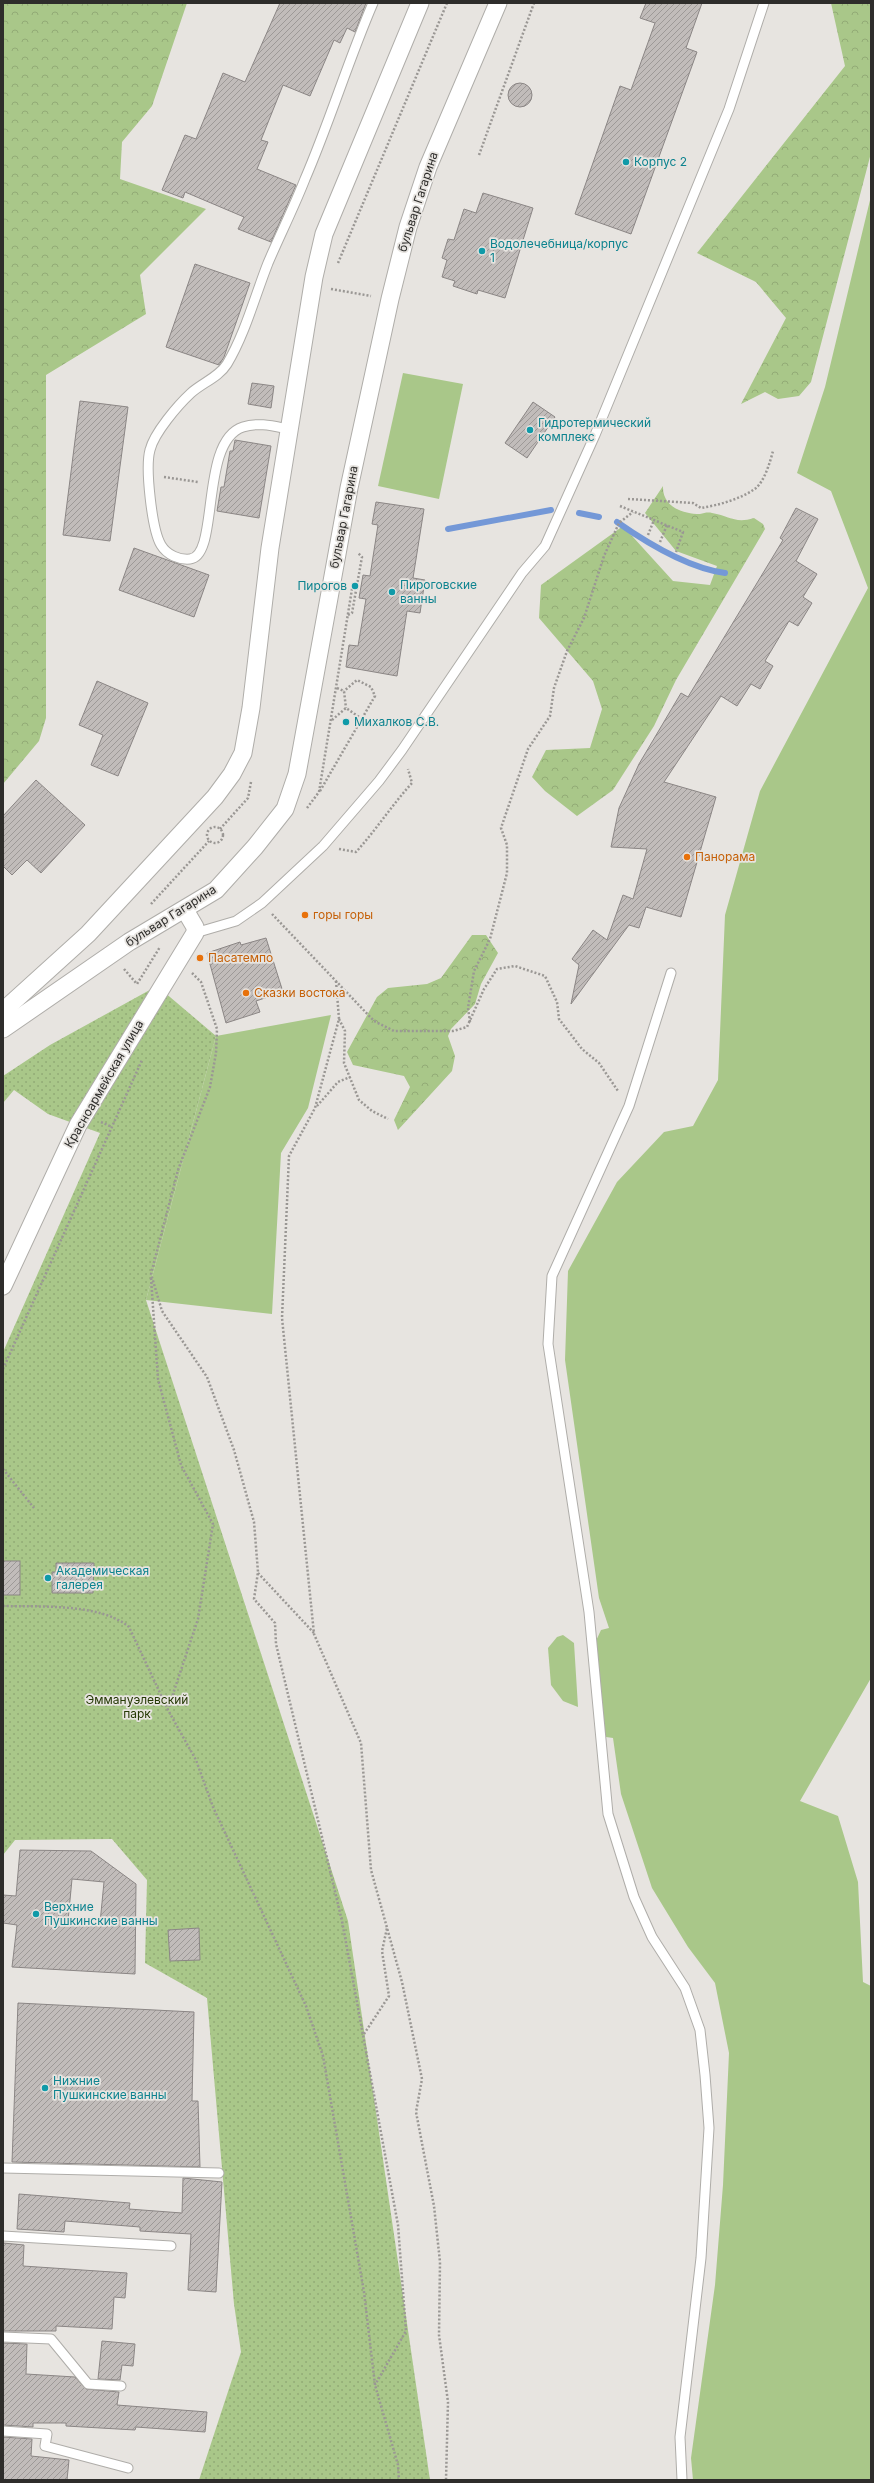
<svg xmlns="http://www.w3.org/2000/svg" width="874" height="2483" viewBox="0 0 874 2483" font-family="Inter,sans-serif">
	<defs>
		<pattern id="forest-crowns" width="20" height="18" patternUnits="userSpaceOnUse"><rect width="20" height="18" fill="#a9c789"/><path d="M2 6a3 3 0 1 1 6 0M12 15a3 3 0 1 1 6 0" fill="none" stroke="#92ab76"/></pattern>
		<pattern id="park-dots" width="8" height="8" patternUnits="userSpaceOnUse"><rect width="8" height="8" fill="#a9c789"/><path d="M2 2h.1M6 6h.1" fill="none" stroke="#92ab76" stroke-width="1.8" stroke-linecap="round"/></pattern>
		<pattern id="building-hatch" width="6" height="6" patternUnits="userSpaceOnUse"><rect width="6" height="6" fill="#c1bcba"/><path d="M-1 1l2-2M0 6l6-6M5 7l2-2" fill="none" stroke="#9d9997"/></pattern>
	</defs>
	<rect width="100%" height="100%" fill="#e7e4e0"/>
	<!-- grass -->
	<g fill="#a9c789">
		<polygon points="871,196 871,1678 800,1801 838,1816 858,1882 863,1982 871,1986 871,2480 693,2480 691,2458 715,2285 723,2185 729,2053 715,1983 688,1947 652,1888 621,1794 613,1738 606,1737 602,1722 595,1643 601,1630 609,1628 599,1598 565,1360 568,1271 617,1182 664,1132 693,1126 718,1080 725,915 760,791 868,588 831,491 797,473 825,387"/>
		<polygon points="403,373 463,384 439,499 378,486"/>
		<polygon points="331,1015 308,1108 281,1153 272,1314 146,1300 216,1036"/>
		<polygon points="563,1635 574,1643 578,1707 563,1701 551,1685 548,1648 557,1637"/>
	</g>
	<!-- forest -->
	<g fill="url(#forest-crowns)">
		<polygon points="3,3 187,3 152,106 122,142 120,179 206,209 140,275 146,314 46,375 46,718 39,741 3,784"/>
		<polygon points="831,3 871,3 871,153 811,382 799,396 778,399 765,392 741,404 786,318 756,282 697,253 845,66"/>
		<path d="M663 486C662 506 682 514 700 514 704 513 708 512 712 513 730 516 735 524 754 518L763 524 765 529 676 680 654 726 613 790 577 816 545 791 532 777 546 750 590 748 602 709 593 681 539 618 541 585 623 526 673 581 710 585 717 566 676 551 645 513Z"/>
		<polygon points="472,935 486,935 498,953 481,984 475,1004 451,1029 448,1036 455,1056 452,1071 398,1130 394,1120 410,1087 404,1076 353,1065 347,1052 377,997 388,988 427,984 441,978"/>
	</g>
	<!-- park -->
	<polygon fill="url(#park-dots)" points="157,986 216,1036 146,1300 348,1921 430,2480 199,2480 241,2352 234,2304 207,1998 145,1963 147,1880 112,1839 15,1840 3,1855 3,1352 100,1133 48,1114 14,1090 3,1103 3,1076 50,1045"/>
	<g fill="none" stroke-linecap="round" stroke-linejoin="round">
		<!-- stream -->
		<g stroke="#7498d7" stroke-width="6">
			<polyline points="579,513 599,517"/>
			<path d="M617 522C647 543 688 568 725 573"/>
			<polyline points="448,529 551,510"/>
		</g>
	</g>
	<!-- building -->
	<g fill="url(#building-hatch)" stroke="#8b8685" fill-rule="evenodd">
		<polygon points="280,3 366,3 355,32 347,28 340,43 334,40 310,96 283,85 261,140 268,142 257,169 296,185 271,242 238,229 244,217 185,192 183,198 162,190 185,135 196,139 223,73 245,82"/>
		<polygon points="646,3 702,3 686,48 697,52 631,234 575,214 620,86 631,90 655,23 640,18"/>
		<circle cx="520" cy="95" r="12"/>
		<polygon points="483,193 533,208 505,298 478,290 477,294 453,286 455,281 442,277 447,260 442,258 448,239 454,240 464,209 476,213"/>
		<polygon points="195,264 250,283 224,357 219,365 166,347"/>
		<polygon points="252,383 274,386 271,408 248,404"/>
		<polygon points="80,401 128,407 110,541 63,535"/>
		<polygon points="533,402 555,417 527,458 505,443"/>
		<polygon points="235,440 271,446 259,518 217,511 221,487 224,487 230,451 233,451"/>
		<polygon points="376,502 424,509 413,578 425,580 420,613 407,611 397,676 346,667 349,645 358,646 366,599 359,598 363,575 370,576 378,525 372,524"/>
		<polygon points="796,508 818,519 796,561 817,574 803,597 812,603 798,626 789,621 765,661 773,666 760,689 751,684 737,706 721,696 664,782 716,797 681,917 646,907 639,928 629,925 571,1004 579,965 572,959 593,930 607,940 623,895 633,899 647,849 611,847 619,808 639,764 681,693 688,697 783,540 780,538"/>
		<polygon points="134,548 209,575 194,617 119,590"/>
		<polygon points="97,681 148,703 118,776 91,765 103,735 79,725"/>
		<polygon points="36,780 85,825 41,873 27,860 12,875 3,866 3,816"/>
		<polygon points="266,938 283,992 256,1001 260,1012 226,1023 207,953 240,942 241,945"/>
		<rect x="3" y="1561" width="17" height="34"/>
		<polygon points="56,1563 94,1563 93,1593 52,1593 52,1572 56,1572"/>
		<path d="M20 1850 91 1851 136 1884 135 1974 12 1967 17 1925 3 1923V1895L16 1896ZM72 1879 104 1882 100 1923 68 1921Z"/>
		<polygon points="199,1928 200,1960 170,1961 168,1930"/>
		<polygon points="18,2003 194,2012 192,2101 198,2101 200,2167 12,2162"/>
		<polygon points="183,2178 222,2182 216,2292 188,2290 191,2234 140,2231 140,2227 65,2221 64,2232 17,2229 19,2194 130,2203 129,2209 182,2213"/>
		<polygon points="3,2243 24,2245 23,2266 127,2273 125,2298 114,2297 112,2329 56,2326 56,2331 3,2331"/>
		<polygon points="102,2341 135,2344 133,2366 122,2365 120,2380 98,2379"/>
		<polygon points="3,2343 27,2344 26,2374 75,2377 86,2389 119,2392 117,2405 207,2412 205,2432 136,2427 135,2430 66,2426 66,2423 33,2423 33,2427 3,2425"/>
		<polygon points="3,2437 32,2439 31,2456 69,2460 67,2480 3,2480"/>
	</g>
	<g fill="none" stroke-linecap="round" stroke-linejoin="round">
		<defs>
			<g id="service">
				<path d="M288 429C273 426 258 422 243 427 199 441 220 556 190 559 179 560 167 555 161 545 152 530 145 468 150 450 154 433 178 405 191 393 202 383 219 377 227 364 245 334 255 296 268 263 280 235 294 207 305 179 330 121 348 61 373 3"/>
				<polyline points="195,933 236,921 262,903 323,846 379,781 402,750 522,573 545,546 595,435 729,109 764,3"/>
				<polyline points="671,973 629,1106 552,1276 548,1344 589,1612 608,1814 634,1897 652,1937 685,1988 700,2030 705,2075 709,2128 701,2258 680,2437 682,2480"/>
				<polyline points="3,2168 219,2173"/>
				<polyline points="3,2236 171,2246"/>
				<polyline points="3,2337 51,2339 88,2384 121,2386"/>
				<polyline points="3,2431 47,2434 45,2446 128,2468"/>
			</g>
			<g id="minor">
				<polyline points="3,1011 88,934 215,797 232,774 243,753 251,708 270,548 314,277 324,234 420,3"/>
				<polyline points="3,1029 129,942 216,890 255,847 285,809 297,774 349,488 390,299 408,227 428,167 498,3"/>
				<polyline points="3,1286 78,1125 195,933 195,927 185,910"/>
			</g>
		</defs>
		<!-- service casing -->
		<use href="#service" stroke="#afada9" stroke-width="11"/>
		<!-- minor casing -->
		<use href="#minor" stroke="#afada9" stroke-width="19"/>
		<!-- path -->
		<g stroke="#9a9794" stroke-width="2.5" stroke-dasharray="2 2" stroke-linecap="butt">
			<polyline points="479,155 534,3"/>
			<polyline points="338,263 447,3"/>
			<polyline points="331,289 371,296"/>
			<polyline points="164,477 198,482"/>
			<path d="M628 499 693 503 701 508C719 505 741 499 756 488 765 480 770 462 773 451"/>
			<polyline points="620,506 683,532 676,552"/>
			<polyline points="648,535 654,520"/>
			<polyline points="660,542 667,525"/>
			<polyline points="348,615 352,613 362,557 358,553"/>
			<polyline points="337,688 344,691 346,708"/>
			<polyline points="332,720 346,708 362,719"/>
			<polyline points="320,791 375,696 371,687 357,680 344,691"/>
			<polyline points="307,808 319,792 352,589"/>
			<circle cx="215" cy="835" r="8"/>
			<polyline points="220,829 248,798 251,782"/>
			<path d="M339 849 356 852C376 830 392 805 412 783L408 769"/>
			<polyline points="151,904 209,841"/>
			<polyline points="272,914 374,1021 394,1031 453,1031 467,1027 484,989 497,969 515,966 545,976 557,1002 559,1019 582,1049 599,1063 618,1091"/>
			<polyline points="124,969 137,984 160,947"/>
			<polyline points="192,973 201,982 217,1029 216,1053 210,1087 178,1170 151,1274 162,1311 207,1377 234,1450 254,1522 258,1572 254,1599 275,1623 276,1644 342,1921 398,2225 406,2331 375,2385"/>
			<polyline points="336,981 339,1019 315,1108 289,1156 282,1318 314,1634 361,1743 371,1870 402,1982 422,2079 416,2112 434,2206 440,2262 439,2335 448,2402 446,2480"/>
			<polyline points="339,1019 345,1031 344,1063 359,1100 372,1111 388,1119"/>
			<polyline points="470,1022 468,1008 474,971 490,939 507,873 507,845 501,828 528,749 550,716 554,688 567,651 584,618 604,556 619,523 633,512"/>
			<polyline points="317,1106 338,1082 350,1077"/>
			<polyline points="101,1122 112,1127"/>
			<polyline points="151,1278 158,1379 181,1465 213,1524 198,1619 168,1709"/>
			<polyline points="3,1369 142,1060"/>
			<polyline points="3,1469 34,1508"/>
			<polyline points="258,1573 314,1633"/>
			<path d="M3 1606C40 1607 100 1603 129 1627L168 1710 196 1760 213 1807 306 2006 323 2056 364 2292 375 2385 398 2465 399 2480"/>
			<polyline points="364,2034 389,1996 382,1951 387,1928"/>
		</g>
		<!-- service -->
		<use href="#service" stroke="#fff" stroke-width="9"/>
		<!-- minor -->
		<use href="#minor" stroke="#fff" stroke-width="17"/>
	</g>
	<!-- markers -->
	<g fill="#0f9aa8" stroke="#e7e4e0" stroke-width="1.5">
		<circle cx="626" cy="162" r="4"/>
		<circle cx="482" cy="251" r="4"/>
		<circle cx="530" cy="430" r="4"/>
		<circle cx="355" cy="586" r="4"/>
		<circle cx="392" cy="592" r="4"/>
		<circle cx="346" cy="722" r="4"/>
		<circle cx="48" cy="1578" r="4"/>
		<circle cx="36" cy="1914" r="4"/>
		<circle cx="45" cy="2088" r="4"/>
	</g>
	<g fill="#e8710a" stroke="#e7e4e0" stroke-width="1.5">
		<circle cx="687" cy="857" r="4"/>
		<circle cx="305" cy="915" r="4"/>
		<circle cx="200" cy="958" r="4"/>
		<circle cx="246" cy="993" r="4"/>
	</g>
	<g text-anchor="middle" stroke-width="3.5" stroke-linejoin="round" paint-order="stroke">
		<!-- culture labels -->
		<g font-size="12" fill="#0d838f" stroke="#e7e4e0" text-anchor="start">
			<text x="634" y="166">Корпус 2</text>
			<text x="490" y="248">Водолечебница/корпус<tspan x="490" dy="14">1</tspan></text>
			<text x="538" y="427">Гидротермический<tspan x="538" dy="14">комплекс</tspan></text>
			<text x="400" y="589">Пироговские<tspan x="400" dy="14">ванны</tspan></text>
			<text x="347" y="590" text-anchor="end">Пирогов</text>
			<text x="354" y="726">Михалков С.В.</text>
			<text x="56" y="1575">Академическая<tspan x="56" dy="14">галерея</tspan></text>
			<text x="44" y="1911">Верхние<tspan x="44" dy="14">Пушкинские ванны</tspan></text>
			<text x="53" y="2085">Нижние<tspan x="53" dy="14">Пушкинские ванны</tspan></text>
		</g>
		<!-- street labels -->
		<g font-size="12" fill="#2e2d2b" stroke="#e7e4e0">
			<text transform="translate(418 202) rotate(-72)" y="4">бульвар Гагарина</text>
			<text transform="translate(344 517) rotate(-79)" y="4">бульвар Гагарина</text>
			<text transform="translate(171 916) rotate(-32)" y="4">бульвар Гагарина</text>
			<text transform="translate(104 1084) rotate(-60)" y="4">Красноармейская улица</text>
		</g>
		<!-- food labels -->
		<g font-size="12" fill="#c56008" stroke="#e7e4e0" text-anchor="start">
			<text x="695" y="861">Панорама</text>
			<text x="313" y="919">горы горы</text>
			<text x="208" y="962">Пасатемпо</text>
			<text x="254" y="997">Сказки востока</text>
		</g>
		<!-- park labels -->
		<g font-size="12" fill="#253904" stroke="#e7e4e0">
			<text x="137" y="1704">Эммануэлевский<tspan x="137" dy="14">парк</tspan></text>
		</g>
	</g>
	<!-- border -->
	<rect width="874" height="2483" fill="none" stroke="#2e2d2b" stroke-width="8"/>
</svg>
